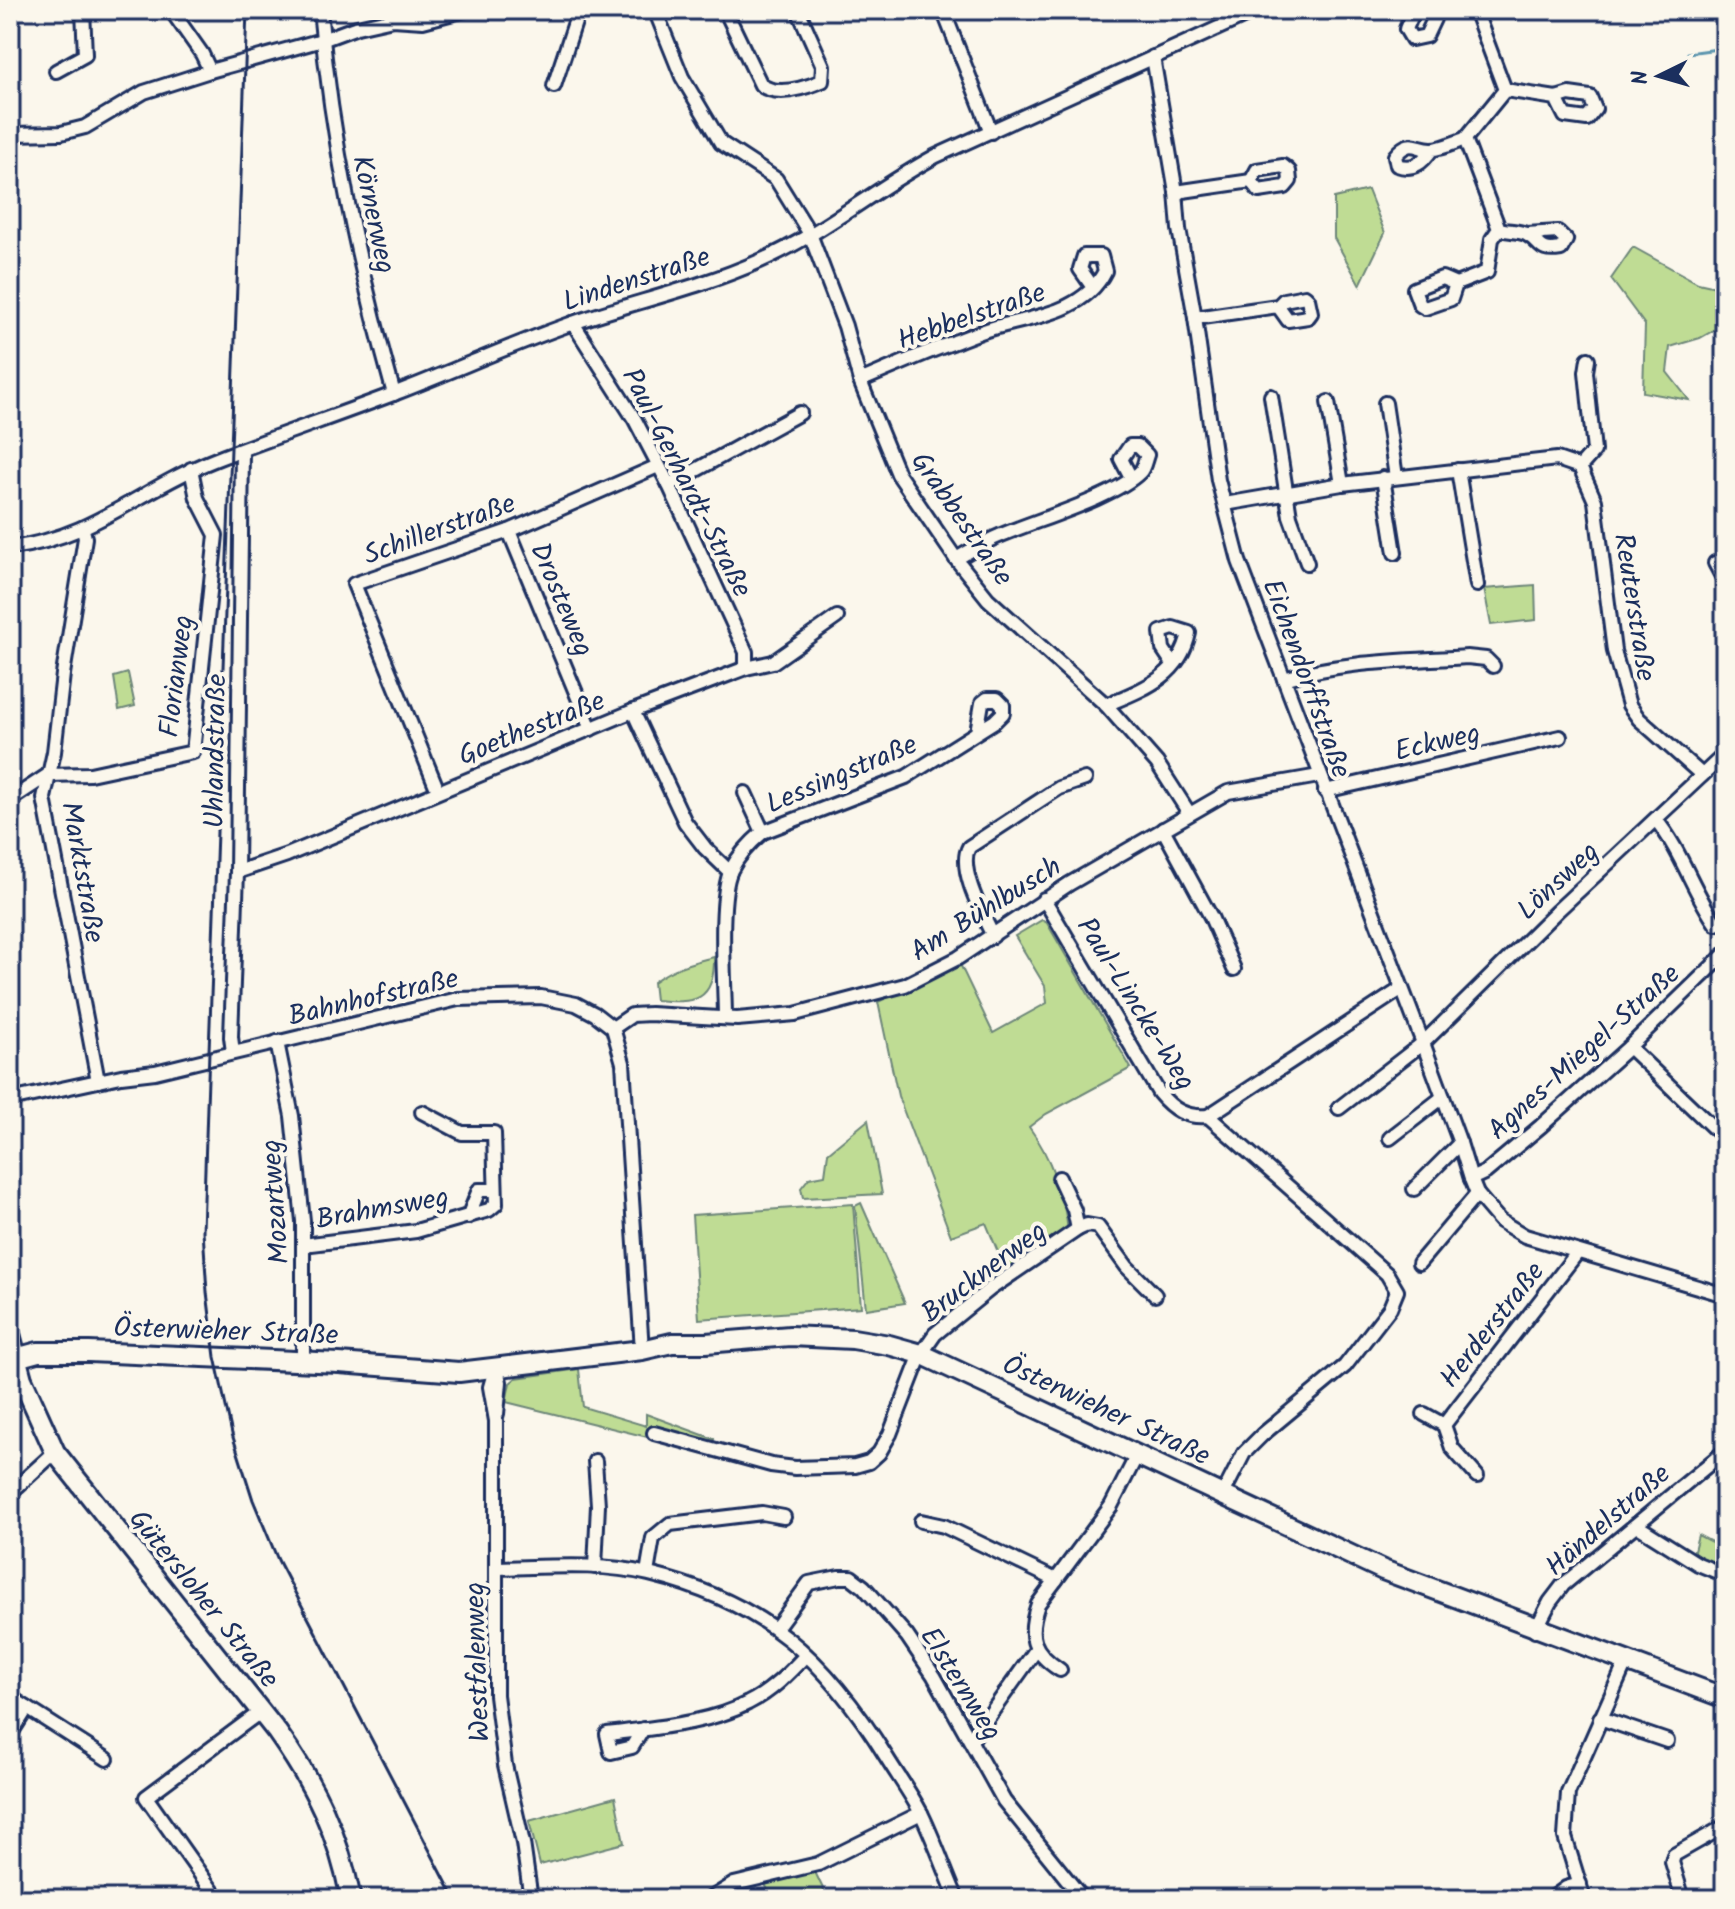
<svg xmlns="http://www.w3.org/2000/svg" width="1735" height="1909" viewBox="0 0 1735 1909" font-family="Kalam,sans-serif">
	<rect width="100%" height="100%" fill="#fbf7ec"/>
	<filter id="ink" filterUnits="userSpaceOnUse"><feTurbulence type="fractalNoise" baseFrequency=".0125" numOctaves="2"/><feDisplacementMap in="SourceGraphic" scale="16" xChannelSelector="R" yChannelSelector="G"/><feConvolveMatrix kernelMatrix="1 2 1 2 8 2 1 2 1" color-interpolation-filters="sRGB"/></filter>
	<g filter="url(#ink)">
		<!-- green -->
		<g fill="#bfdc94" stroke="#6d8679" stroke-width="2">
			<polygon points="1368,190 1385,233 1360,285 1334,238 1334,198"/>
			<polygon points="1633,247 1698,283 1725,289 1725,324 1700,338 1670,347 1667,372 1689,400 1643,392 1645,325 1611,279"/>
			<polygon points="1535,585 1536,620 1491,625 1484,589"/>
			<polygon points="128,673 135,706 119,710 114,677"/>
			<path d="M1042 920 1047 923 1131 1068 1046 1114 1029 1127C1050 1155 1065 1197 1068 1232L1007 1274 986 1223 951 1236 898 1096 878 1002 959 962 993 1033 1047 1003 1045 986 1015 936Z"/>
			<path d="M714 957C715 1002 694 1004 655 1000L653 982C672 968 692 962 714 957Z"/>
			<polygon points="868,1120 882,1194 803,1198 801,1188 809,1178 825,1175 828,1153"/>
			<polygon points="861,1203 905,1303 866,1309 855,1206"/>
			<polygon points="853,1204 861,1307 699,1319 692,1215"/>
			<polygon points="579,1369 583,1407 646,1426 646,1414 714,1439 712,1453 506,1402 510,1383 516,1378"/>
			<polygon points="1698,1535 1725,1549 1725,1567 1693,1554"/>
			<polygon points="615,1797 624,1843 540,1865 529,1821"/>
			<polygon points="815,1872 828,1899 772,1899 765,1884"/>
		</g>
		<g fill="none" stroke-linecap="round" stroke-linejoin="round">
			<!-- stream -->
			<polyline stroke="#5c95ae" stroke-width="3" points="1688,53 1725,48"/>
			<defs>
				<g id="street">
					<polyline points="171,10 202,54 210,71"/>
					<path d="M320 10C332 144 358 264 394 394"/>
					<polyline points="655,10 682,77 721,143 776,179 810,234 845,326 860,381 898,474 956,559 988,599 1106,705 1157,763 1189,813"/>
					<path d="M725 10 761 85C777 97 805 88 822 81L823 66 798 10"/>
					<polyline points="943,10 991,132"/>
					<polyline points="1414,10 1406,29 1412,39 1426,36 1434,19 1433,10"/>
					<polyline points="1153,57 1176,192 1179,229 1195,318 1218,480 1239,561 1423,1043 1460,1143 1471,1179 1477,1194 1500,1221 1525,1236 1725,1295"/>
					<polyline points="56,71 85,55 83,10"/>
					<polyline points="554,86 579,10"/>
					<polyline points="1505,90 1556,98 1569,94 1590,97 1595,109 1587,119 1565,116 1556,98"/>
					<polyline points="10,134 61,133 85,127 144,92 210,71 322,40 357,27 393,19 423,21 465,10"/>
					<path d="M1432 149C1423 162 1414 171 1397 165L1395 156C1410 137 1416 149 1432 149 1442 149 1455 142 1465 139"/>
					<polygon points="1283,166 1289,171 1290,181 1285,187 1259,191 1251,181 1257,170"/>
					<polyline points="1176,192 1251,181"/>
					<path d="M1499 229C1507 231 1519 231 1526 234 1543 243 1537 253 1561 249L1566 240 1558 232 1527 234"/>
					<polyline points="1456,284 1442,278 1414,289 1420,305 1425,308 1451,299 1456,284 1487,272 1492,239 1499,229 1465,139 1505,90 1475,10"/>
					<polyline points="1195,318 1278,306 1284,300 1305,296 1308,299 1311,313 1308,317 1288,320 1278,306"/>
					<polyline points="573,323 635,420 669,485 746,652 746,668"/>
					<polyline points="1588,359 1586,372 1594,451 1580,467 1595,501 1614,651 1629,705 1639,719 1702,775"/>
					<path d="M860 381C891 368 921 354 952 343 965 338 979 332 993 328 1032 317 1084 313 1105 271L1101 256H1084L1080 269 1092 286"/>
					<polyline points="1271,396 1290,516 1307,563"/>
					<polyline points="1328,402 1342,484"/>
					<polyline points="1385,403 1396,477"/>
					<polyline points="1458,470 1477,585"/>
					<polyline points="1383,478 1395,553"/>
					<polyline points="669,485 800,413"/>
					<polyline points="1225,504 1342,484 1557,459 1580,467"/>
					<polyline points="83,530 85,538 63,674 54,752 44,798 98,1081"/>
					<polyline points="509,531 591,729"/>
					<path d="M10 548C93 538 140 489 214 460 274 437 335 416 396 393 456 370 515 343 576 322 637 301 700 288 760 261 822 234 876 188 936 156L1258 10"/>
					<path d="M956 559C970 551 984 542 999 536 1036 520 1114 498 1140 472 1144 468 1145 460 1147 455L1138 446H1130L1121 459 1131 478"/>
					<polyline points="1715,563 1725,582"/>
					<path d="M1284 679C1340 661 1409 661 1467 657L1486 659 1493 666"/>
					<path d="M1106 705C1143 689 1180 677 1189 633L1173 628 1161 632 1163 649 1173 664"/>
					<polyline points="633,711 685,822 705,848 730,872"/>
					<polyline points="438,791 354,584 509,531 658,466"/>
					<polyline points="1325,791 1560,737"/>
					<polyline points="745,793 763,832"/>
					<polyline points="10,800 48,775 90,774 193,752 216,535 197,498 191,469"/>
					<path d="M1656 820C1681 850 1693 891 1716 924"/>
					<polyline points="1163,829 1211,917 1234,969"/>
					<polyline points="237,872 287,855 633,711 746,668 773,662 837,617"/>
					<path d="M1044 899 1159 1093C1173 1110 1186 1118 1208 1116L1401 989"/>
					<path d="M993 936C983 915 957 868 969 847L1059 788 1085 779"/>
					<path d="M725 1018C725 984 718 898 731 870 739 854 750 843 763 832L906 777 995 721 1003 713V705L997 699H987L982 703 977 732"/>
					<polyline points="613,1028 632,1015 650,1014 737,1019 795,1014 905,985 958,958 1069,884 1228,792 1319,776"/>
					<polyline points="277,1042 292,1116 303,1221 303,1361"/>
					<polyline points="1629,1047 1725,1139"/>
					<polyline points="233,1052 231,1037 237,872 242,450"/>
					<polyline points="10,1100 121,1076 155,1072 458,999 541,997 576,1004 595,1014 613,1028 623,1063 642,1350"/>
					<polyline points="1339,1108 1423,1043 1557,911 1725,754"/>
					<polyline points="1208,1116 1387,1274 1397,1291 1390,1308 1345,1366 1262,1435 1244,1453 1223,1494"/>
					<polyline points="1390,1138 1443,1097"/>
					<polyline points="1059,1178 1074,1210 1078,1229"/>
					<polyline points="1471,1179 1486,1172 1541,1126 1629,1047 1725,954"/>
					<polyline points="1414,1189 1460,1143"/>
					<polyline points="468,1217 479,1190 495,1190"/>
					<polyline points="303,1245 416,1231 489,1210 496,1204 494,1133 462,1133 422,1112"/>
					<polyline points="1419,1263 1477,1194"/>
					<polyline points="496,1366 490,1387 496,1421 496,1695 505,1765 523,1843 531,1899"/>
					<polyline points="496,1366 500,1382 497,1414"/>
					<polyline points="1424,1414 1444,1425 1452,1448 1477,1476"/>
					<polyline points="1444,1425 1577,1253"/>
					<polyline points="654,1433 771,1465 795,1468 855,1466 869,1462 879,1453 890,1434 921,1354 935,1334 990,1289 1078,1229 1087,1225 1098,1227 1127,1267 1155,1295"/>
					<polyline points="595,1461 598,1505 595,1567"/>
					<polyline points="10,1493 55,1452"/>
					<polyline points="921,1521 944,1526 1056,1580"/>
					<polyline points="1636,1525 1698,1564 1725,1575"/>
					<path d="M497 1568C546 1567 600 1562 649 1574 764 1602 826 1658 887 1758 898 1776 912 1795 922 1815 935 1842 945 1871 957 1899"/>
					<polyline points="647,1573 653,1538 670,1524 762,1513 784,1517"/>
					<polyline points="776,1628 809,1583 839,1577 851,1577 864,1587 907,1636 934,1676 1004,1801 1083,1899"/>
					<polyline points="1535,1631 1550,1602 1563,1585 1725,1451"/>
					<path d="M1060 1670C1032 1652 1027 1636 1038 1604L1111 1506 1137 1455"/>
					<polyline points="10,1697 107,1759"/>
					<polyline points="1600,1718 1667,1741"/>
					<path d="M643 1729 632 1747 611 1752 607 1734C651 1728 709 1724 748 1703 771 1692 789 1673 806 1655"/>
					<polyline points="10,1735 27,1708"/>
					<polyline points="971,1741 1036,1650"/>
					<polyline points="10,1895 20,1899"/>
					<polyline points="218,1899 146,1797 260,1712"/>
					<polyline points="710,1899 734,1884 818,1864 921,1813"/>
					<polyline points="1551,1899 1566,1888 1580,1884"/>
					<polyline points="1584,1899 1565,1837 1568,1793 1626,1662"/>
					<polyline points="1683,1899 1672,1862 1674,1855 1725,1826"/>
				</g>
				<g id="secondary">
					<path d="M10 1334 22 1379 55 1452 277 1732C316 1787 338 1833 351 1899"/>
					<polyline points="16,1358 38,1352 89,1352 339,1363 459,1372 642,1350 672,1343 706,1343 790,1336 853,1339 889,1345 921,1354 1383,1570 1725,1698"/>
				</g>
			</defs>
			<!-- street casing -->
			<use href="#street" stroke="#1b2f5e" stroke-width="18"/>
			<!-- secondary casing -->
			<use href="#secondary" stroke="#1b2f5e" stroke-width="24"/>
			<!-- street -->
			<use href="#street" stroke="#fbf7ec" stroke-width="12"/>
			<!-- secondary -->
			<use href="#secondary" stroke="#fbf7ec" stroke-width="18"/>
			<!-- rail -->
			<polyline stroke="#1b2f5e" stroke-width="3" points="247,10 207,1106 203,1231 207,1292 215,1357 232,1434 253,1500 278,1560 455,1899"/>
		</g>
	</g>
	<g text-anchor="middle" stroke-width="8" stroke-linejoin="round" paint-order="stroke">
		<!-- street labels -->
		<g font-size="28" fill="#1b2f5e" stroke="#fbf7ec">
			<text transform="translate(375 214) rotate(78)" y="10">Körnerweg</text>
			<text transform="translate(636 278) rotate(-18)" y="10">Lindenstraße</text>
			<text transform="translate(971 315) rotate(-19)" y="10">Hebbelstraße</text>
			<text transform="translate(688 482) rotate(63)" y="10">Paul-Gerhardt-Straße</text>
			<text transform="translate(963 518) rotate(55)" y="10">Grabbestraße</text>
			<text transform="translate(439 528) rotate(-20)" y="10">Schillerstraße</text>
			<text transform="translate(563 599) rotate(67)" y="10">Drosteweg</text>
			<text transform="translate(1636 607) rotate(81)" y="10">Reuterstraße</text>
			<text transform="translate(175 676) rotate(-83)" y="10">Florianweg</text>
			<text transform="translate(1308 678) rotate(70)" y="10">Eichendorffstraße</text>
			<text transform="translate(531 727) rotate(-22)" y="10">Goethestraße</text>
			<text transform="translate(1437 741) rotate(-13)" y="10">Eckweg</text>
			<text transform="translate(214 751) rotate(-89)" y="10">Uhlandstraße</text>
			<text transform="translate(841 773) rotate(-23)" y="10">Lessingstraße</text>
			<text transform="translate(84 872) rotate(80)" y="10">Marktstraße</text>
			<text transform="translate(1557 880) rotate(-43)" y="10">Lönsweg</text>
			<text transform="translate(985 908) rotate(-32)" y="10">Am Bühlbusch</text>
			<text transform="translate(373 996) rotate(-13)" y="10">Bahnhofstraße</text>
			<text transform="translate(1137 1003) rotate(58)" y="10">Paul-Lincke-Weg</text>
			<text transform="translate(1583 1051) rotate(-42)" y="10">Agnes-Miegel-Straße</text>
			<text transform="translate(274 1202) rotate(-94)" y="10">Mozartweg</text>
			<text transform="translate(382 1207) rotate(-10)" y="10">Brahmsweg</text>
			<text transform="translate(983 1271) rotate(-37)" y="10">Brucknerweg</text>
			<text transform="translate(1491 1324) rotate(-52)" y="10">Herderstraße</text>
			<text transform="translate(226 1330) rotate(2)" y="10">Österwieher Straße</text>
			<text transform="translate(1107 1409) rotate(25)" y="10">Österwieher Straße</text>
			<text transform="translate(1607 1519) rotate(-41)" y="10">Händelstraße</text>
			<text transform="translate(205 1598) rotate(51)" y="10">Gütersloher Straße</text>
			<text transform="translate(476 1662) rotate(-92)" y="10">Westfalenweg</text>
			<text transform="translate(962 1683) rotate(58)" y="10">Elsternweg</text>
		</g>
	</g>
	<!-- margin -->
	<rect width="1735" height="1909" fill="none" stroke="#fbf7ec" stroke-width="40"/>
	<rect x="20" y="20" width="1695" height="1869" fill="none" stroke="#1b2f5e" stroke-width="3" filter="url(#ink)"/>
	<!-- north arrow -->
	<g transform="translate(1659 76) rotate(265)" stroke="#fbf7ec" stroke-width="6" paint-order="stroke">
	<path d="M0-6L14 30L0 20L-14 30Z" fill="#1b2f5e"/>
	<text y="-12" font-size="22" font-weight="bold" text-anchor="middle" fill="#1b2f5e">N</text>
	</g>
</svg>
